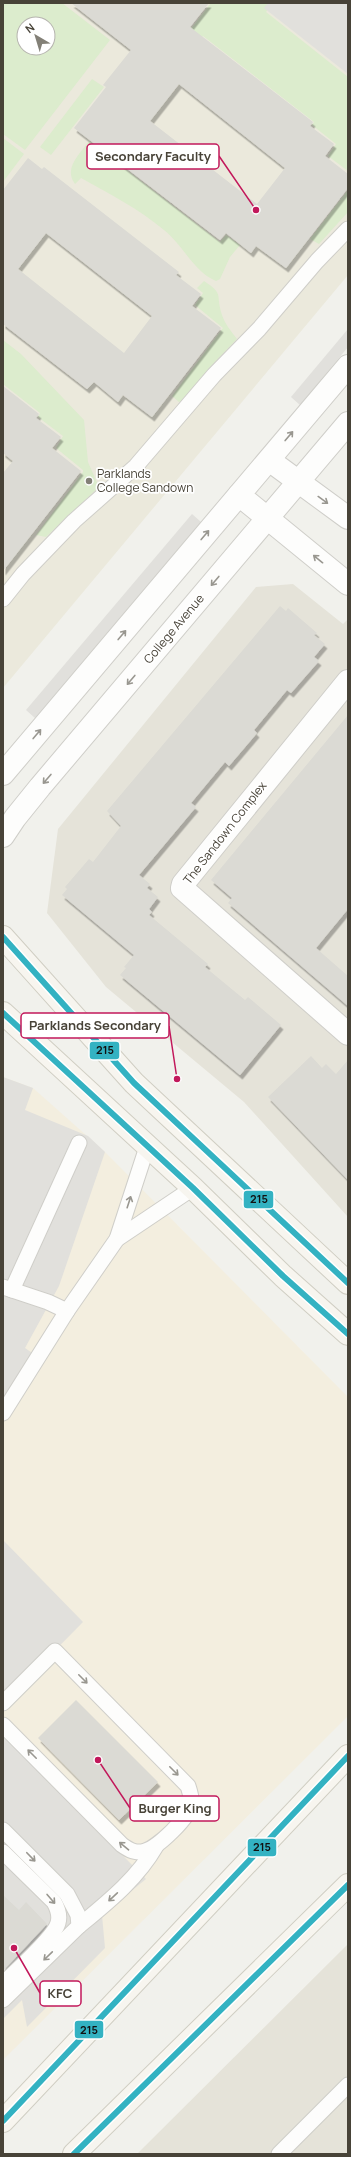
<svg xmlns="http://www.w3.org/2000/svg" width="351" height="2157" viewBox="0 0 351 2157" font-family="Manrope,sans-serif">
	<defs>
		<filter id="shadow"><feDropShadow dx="2.5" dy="4.5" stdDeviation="0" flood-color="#0004"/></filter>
	</defs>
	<rect width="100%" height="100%" fill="#f1f1ec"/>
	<!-- residential -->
	<g fill="#e5e3d9">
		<polygon points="293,584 343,624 348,619 348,1217 244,1102 106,987 47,913 58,829 256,587"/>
		<polygon points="348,1944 348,2154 137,2154"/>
	</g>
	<!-- commercial -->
	<polygon fill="#f3eedf" points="3,1077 33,1088 105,1152 348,1397 348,1716 3,2060"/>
	<!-- education -->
	<path fill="#ebe9dc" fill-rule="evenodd" d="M3 3H348V275L3 688ZM24 24H48V48H24Z"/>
	<!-- green -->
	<g fill="#dceccd" fill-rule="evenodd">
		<path d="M3 3H62L110 40 25 150 3 134ZM24 24H48V48H24Z"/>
		<polygon points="211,3 272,3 266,12 348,77 348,171 328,156 336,144 312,125 314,122 203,36 198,42 187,34"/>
		<polygon points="92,79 104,87 51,155 40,147"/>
		<polygon points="3,138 24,154 3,182"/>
		<path d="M89 141 220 242 226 235 240 245 230 257 220 279 216 281C194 272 183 245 164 230 139 209 110 194 81 178L75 184C63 168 80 154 89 141Z"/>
		<polygon points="348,190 348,212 319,244 310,239"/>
		<path d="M204 281C225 295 215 294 222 315 225 324 231 331 237 339L214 363 188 398 179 402 172 396 223 328 195 305 203 293 197 288Z"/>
		<polygon points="3,340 21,354 84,420 88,462 99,487 46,537 36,535 83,472 83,470 56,448 63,436 38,417 40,413 3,384"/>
	</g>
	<!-- parking -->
	<g fill="#e1e0dc">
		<polygon points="268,3 348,3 348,74 264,8"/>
		<polygon points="348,329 348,347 300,405 291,397"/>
		<polygon points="192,514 201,522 35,718 26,710"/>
		<polygon points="3,1077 33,1088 25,1110 88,1136 105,1152 59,1286 25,1348 38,1357 3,1416"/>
		<polygon points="3,1540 83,1622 3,1703"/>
		<polygon points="3,1735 146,1879 102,1915 105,1948 27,2027 22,2000 3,2019"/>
	</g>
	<!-- building -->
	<g fill="#dbdad4" fill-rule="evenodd" filter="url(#shadow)">
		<path d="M71 3H209L190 27 313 122 310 126 334 144 325 156 348 174V188L286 268 256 246 251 253 226 233 220 240 74 128 106 87 103 85 131 50ZM179 84 285 168 257 204 150 121Z"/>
		<path d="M28 158 42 169 44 167 179 272 176 275 201 294 192 306 221 328 152 417 123 395 118 402 94 382 87 389 3 324V190ZM46 233 152 316 124 353 18 269Z"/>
		<polygon points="3,386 39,414 36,418 61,437 52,448 81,471 3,571 3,473 13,461 3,453"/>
		<polygon points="280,606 286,611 288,608 317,633 314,635 325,644 314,657 319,661 291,693 287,690 254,730 257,733 229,766 225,762 191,803 196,807 139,875 150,884 147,888 158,897 149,909 152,912 149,915 208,964 205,967 245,1000 248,997 281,1025 240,1075 120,975 126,968 124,967 134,955 62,895 67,889 65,887 89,859 93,862 121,826 107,811"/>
		<polygon points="348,715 348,909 316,948 348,976 348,1006 228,903 232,898 211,880"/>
		<polygon points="311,1056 322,1068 326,1064 336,1074 348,1060 348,1180 268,1097"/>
		<polygon points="76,1700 158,1782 119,1820 38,1738"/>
		<polygon points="3,1895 19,1910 26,1902 47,1924 3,1971"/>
	</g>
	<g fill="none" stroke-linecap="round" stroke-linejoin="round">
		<defs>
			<g id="lane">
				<polyline points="3,599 23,574 74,521 136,466 214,375 259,329 317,261 348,229"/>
				<polyline points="117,1239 193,1188"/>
				<polyline points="3,1287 48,1302 67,1311"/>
				<polyline points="12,1290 79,1143"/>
				<polyline points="3,1413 67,1311 117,1239 147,1147"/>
				<path d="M3 1703 55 1651 188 1786C190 1792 192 1799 191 1804 190 1817 157 1848 145 1851 136 1854 129 1850 122 1845L3 1725"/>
				<polyline points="3,1830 67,1894 78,1915 79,1926 3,2000"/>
				<path d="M3 1852 54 1902C58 1909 60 1916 58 1923 54 1938 15 1971 3 1984"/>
				<path d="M79 1926C108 1902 137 1879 156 1846"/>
				<polyline points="279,2154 348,2085"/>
			</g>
			<g id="street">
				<polyline points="269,460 348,518"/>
				<polyline points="239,495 348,584"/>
				<polyline points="348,681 183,884 182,888 348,1034"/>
				<polyline points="3,774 348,366"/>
				<polyline points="3,836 15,818 40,787 348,423"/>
			</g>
			<g id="secondary">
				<polyline points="3,937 134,1083 348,1283"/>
				<polyline points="3,1013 193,1188 283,1276 348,1334"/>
				<polyline points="3,2121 348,1756"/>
				<polyline points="74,2154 348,1885"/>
			</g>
		</defs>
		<!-- lane casing -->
		<use href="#lane" stroke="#cfcec9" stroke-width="17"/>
		<!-- street casing -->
		<use href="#street" stroke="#cfcec9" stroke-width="24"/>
		<!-- secondary casing -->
		<use href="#secondary" stroke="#d0cec3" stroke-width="24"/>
		<!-- lane -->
		<use href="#lane" stroke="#fdfdfc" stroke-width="15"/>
		<!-- street -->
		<use href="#street" stroke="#fdfdfc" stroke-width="22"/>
		<!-- secondary -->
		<use href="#secondary" stroke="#f7f5ef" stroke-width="22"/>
		<defs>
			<g id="bus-1">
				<polyline points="3,937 134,1083 348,1283"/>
				<polyline points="3,1013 193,1188 283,1276 348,1334"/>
				<polyline points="3,2121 348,1756"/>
				<polyline points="74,2154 348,1885"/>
			</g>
		</defs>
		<!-- bus-1 casing -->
		<use href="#bus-1" stroke="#fff" stroke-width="9"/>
		<!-- bus-1 -->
		<use href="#bus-1" stroke="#33b2c2" stroke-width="6"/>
	</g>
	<!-- one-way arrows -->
	<defs><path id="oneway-shaft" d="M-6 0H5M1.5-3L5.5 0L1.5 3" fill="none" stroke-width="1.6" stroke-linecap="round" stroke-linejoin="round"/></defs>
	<g stroke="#999790">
		<use href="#oneway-shaft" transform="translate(289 436) rotate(-50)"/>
		<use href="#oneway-shaft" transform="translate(323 500) rotate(36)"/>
		<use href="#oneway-shaft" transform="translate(205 535) rotate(-50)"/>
		<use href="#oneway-shaft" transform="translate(318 559) rotate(-141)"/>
		<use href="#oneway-shaft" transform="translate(215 581) rotate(130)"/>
		<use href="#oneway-shaft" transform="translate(122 635) rotate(-50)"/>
		<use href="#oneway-shaft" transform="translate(131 680) rotate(130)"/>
		<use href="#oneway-shaft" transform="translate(37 734) rotate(-50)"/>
		<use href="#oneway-shaft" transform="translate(47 779) rotate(131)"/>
		<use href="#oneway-shaft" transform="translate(129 1202) rotate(-72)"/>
		<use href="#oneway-shaft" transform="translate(83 1679) rotate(45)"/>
		<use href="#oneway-shaft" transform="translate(32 1754) rotate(-135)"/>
		<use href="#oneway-shaft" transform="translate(174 1771) rotate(45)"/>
		<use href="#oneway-shaft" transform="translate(124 1846) rotate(-140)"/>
		<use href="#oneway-shaft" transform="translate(31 1857) rotate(46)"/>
		<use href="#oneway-shaft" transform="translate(113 1897) rotate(137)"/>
		<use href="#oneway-shaft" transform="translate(51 1899) rotate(49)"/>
		<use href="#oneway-shaft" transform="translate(48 1956) rotate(136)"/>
	</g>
	<!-- markers -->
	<circle fill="#838077" stroke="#fff" stroke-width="1.5" cx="89" cy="481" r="4"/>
	<g text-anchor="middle" stroke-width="3.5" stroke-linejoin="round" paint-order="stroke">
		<!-- poi labels -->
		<g font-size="12" fill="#484338" stroke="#fff" text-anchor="start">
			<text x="97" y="478">Parklands<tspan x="97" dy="14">College Sandown</tspan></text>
		</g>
		<!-- street labels -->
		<g font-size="12" fill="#484338" stroke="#fff">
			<text transform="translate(174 629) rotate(-50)" y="4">College Avenue</text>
			<text transform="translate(225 833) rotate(-52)" y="4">The Sandown Complex</text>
		</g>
	</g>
	<!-- callouts -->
	<path fill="none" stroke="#c2185b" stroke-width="1.5" d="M256 210L219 156M177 1079L169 1026M98 1760L130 1808M14 1948L40 1993"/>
	<g fill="#c2185b" stroke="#fff" stroke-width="1.5">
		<circle cx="256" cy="210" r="4"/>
		<circle cx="177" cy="1079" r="4"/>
		<circle cx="98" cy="1760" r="4"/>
		<circle cx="14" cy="1948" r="4"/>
	</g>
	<g fill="#fff" stroke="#c2185b" stroke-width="1.5">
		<rect x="87" y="144" width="132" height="25" rx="4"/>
		<rect x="21" y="1013" width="148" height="25" rx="4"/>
		<rect x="130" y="1796" width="89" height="25" rx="4"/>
		<rect x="40" y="1981" width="41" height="25" rx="4"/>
	</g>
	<g font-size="13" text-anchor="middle" font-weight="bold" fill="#484338">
		<text x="153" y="161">Secondary Faculty</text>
		<text x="95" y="1030">Parklands Secondary</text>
		<text x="175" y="1813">Burger King</text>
		<text x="60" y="1998">KFC</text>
	</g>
	<g stroke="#fff" stroke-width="1.5">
		<rect x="89" y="1041" width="31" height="19" rx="4" fill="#33b2c2"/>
		<rect x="243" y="1190" width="31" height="19" rx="4" fill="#33b2c2"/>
		<rect x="247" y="1838" width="30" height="19" rx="4" fill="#33b2c2"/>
		<rect x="74" y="2020" width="30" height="19" rx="4" fill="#33b2c2"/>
	</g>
	<g font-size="11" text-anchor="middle" font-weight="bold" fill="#111">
		<text x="105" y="1054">215</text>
		<text x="259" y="1203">215</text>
		<text x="262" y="1851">215</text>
		<text x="89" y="2034">215</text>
	</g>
	<!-- border -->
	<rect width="351" height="2157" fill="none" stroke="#484338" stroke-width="8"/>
	<!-- north arrow -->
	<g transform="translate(36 36) rotate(322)"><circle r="19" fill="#ffffff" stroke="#b6b4af"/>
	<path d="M0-3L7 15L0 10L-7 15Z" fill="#838077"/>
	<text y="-6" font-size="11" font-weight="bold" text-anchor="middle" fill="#484338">N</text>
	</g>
</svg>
